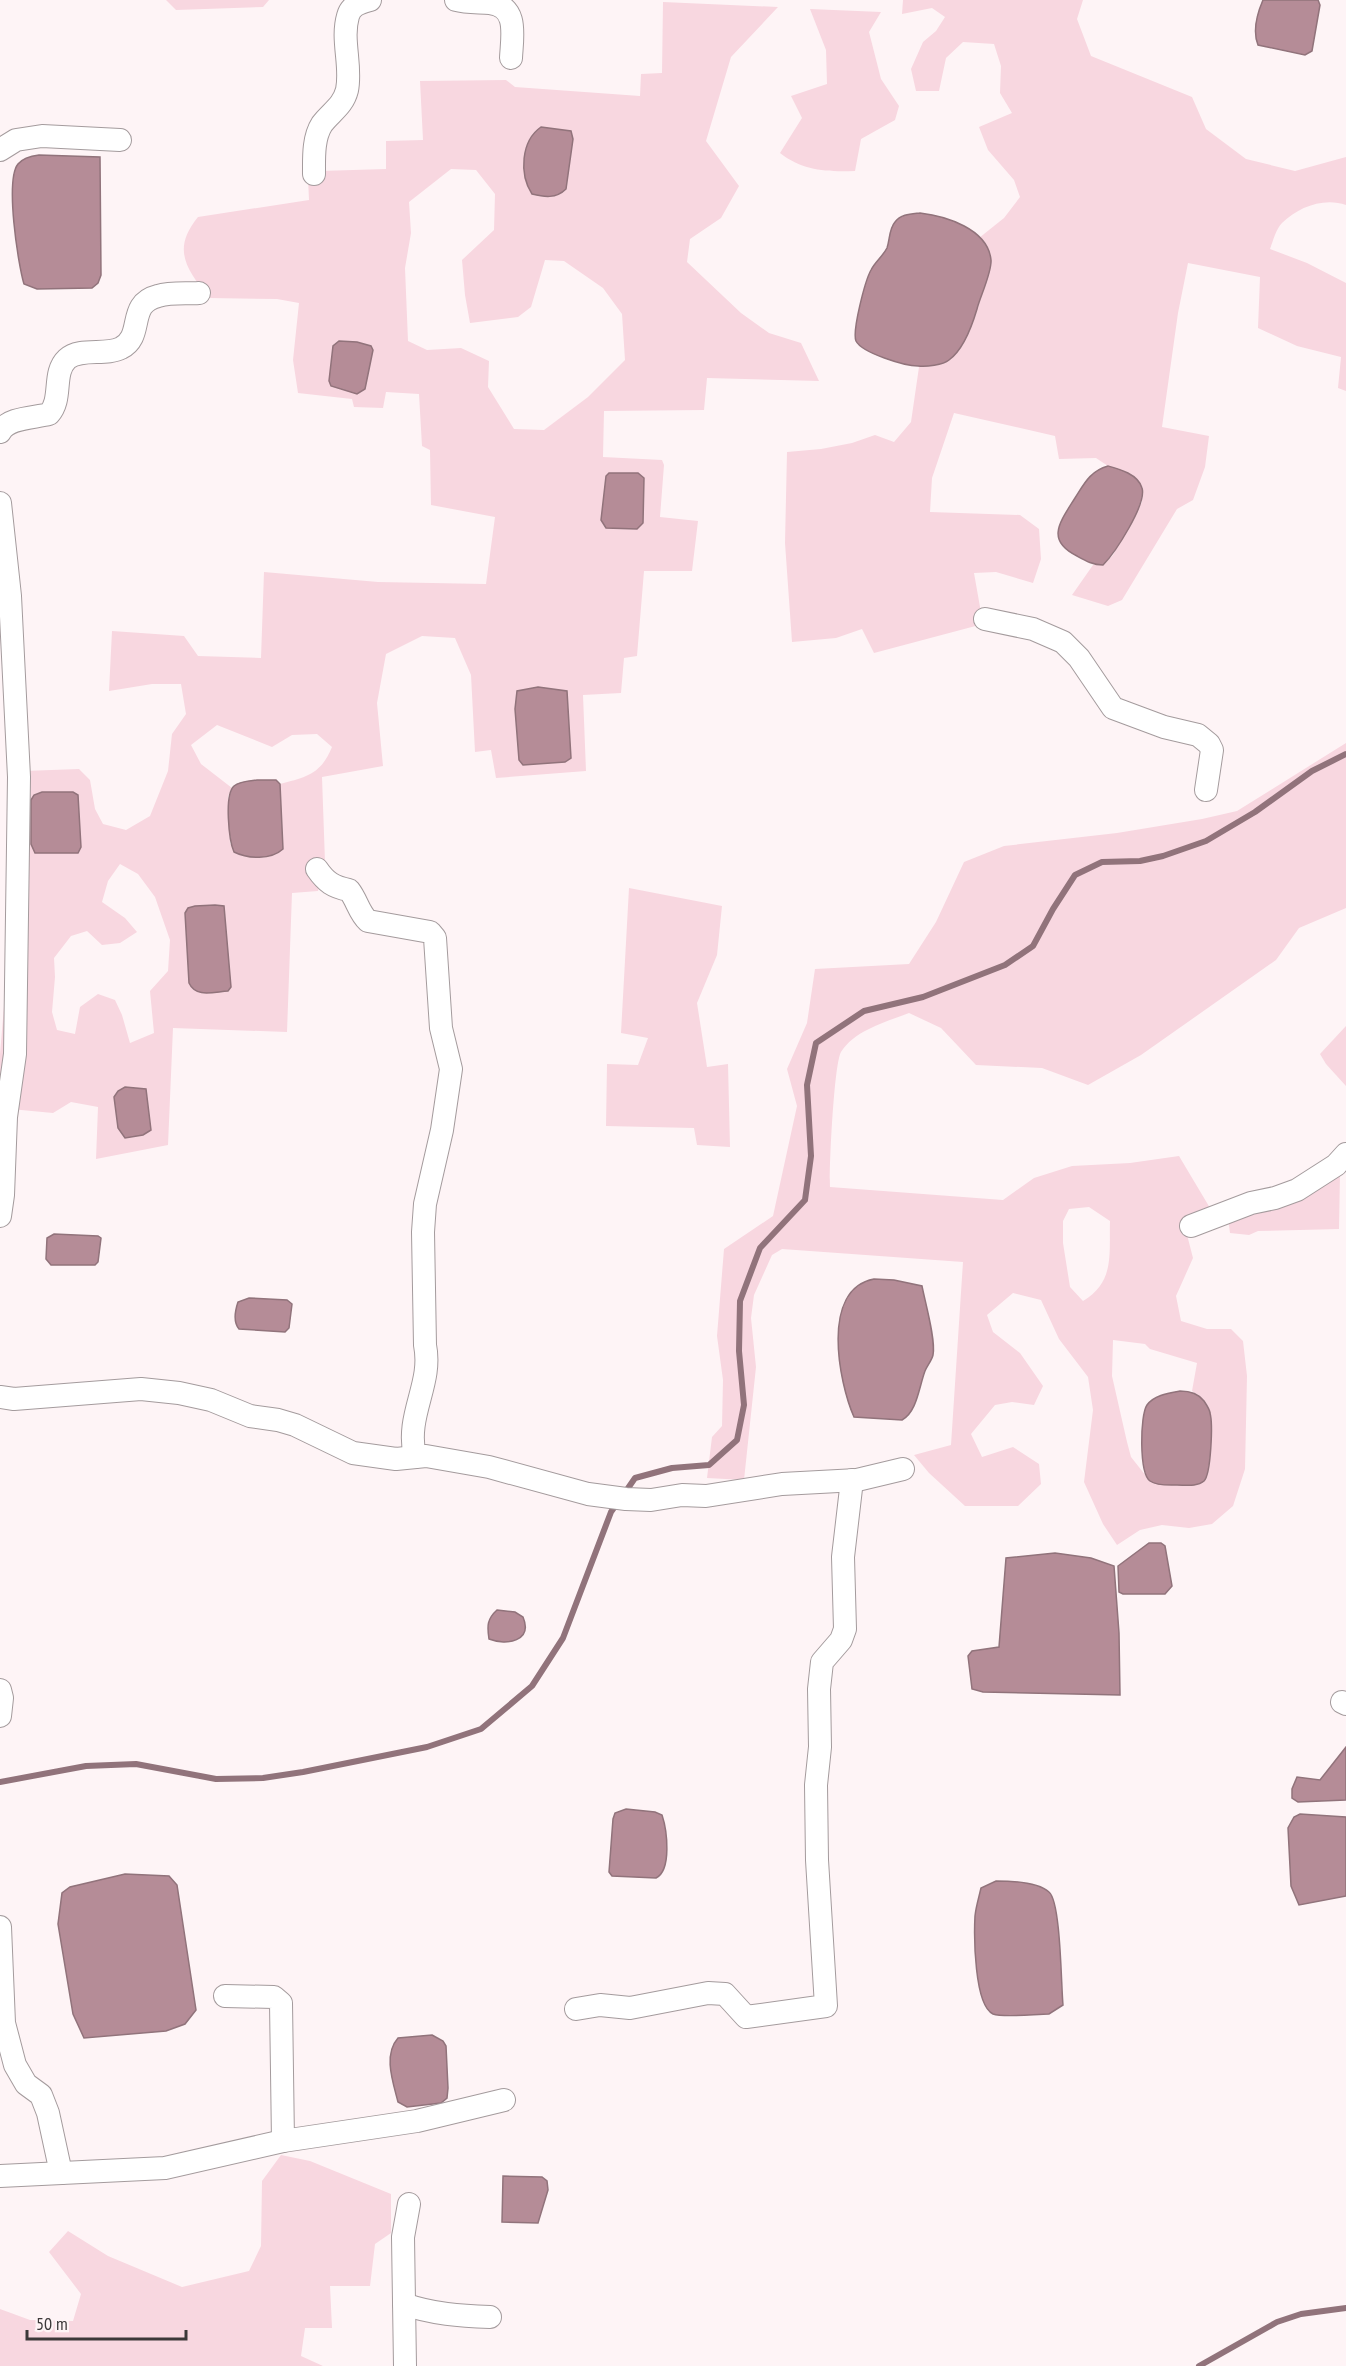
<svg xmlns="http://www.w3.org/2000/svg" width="1346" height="2366" viewBox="0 0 1346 2366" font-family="'PT Sans Narrow',sans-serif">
	<rect width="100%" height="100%" fill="#fef4f6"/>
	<!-- green -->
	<g fill="#f8d7e0" fill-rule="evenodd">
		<polygon points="166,0 269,0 263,7 176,10"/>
		<path d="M903 0H1083L1077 19 1091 56 1192 97 1206 129 1246 159 1295 171 1346 157V205C1324 197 1298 207 1282 223 1276 229 1273 241 1270 249L1307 263 1346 283V391L1338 388 1341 357 1297 346 1258 328 1260 277 1188 263 1178 313 1162 427 1209 436 1205 467 1193 500 1177 509 1122 600 1108 606 1072 595 1093 565H1103L1113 555 1142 502V488L1122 470 1108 466 1096 458 1059 459 1055 436 954 413 932 478 930 512 1020 515 1039 529 1041 559 1033 583 996 572 974 573 983 624 874 653 862 629 836 638 792 642 785 543 787 452 821 449 852 443 875 435 894 442 911 422 919 367 946 362 986 247 979 238 1004 218 1020 197 1014 180 988 150 979 127 1012 113 1000 93 1001 66 994 44 963 42 946 58 939 91H916L911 69 923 42 936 31 945 17 932 8 902 14Z"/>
		<path d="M663 2 778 7 731 57 706 141 739 186 721 218 690 239 687 262 741 313 769 333 801 343 819 381 707 378 704 410 604 411 603 457 662 460 664 465 660 517 698 521 692 571H644L637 656 624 658 621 693 583 695 586 771 496 778 491 750 475 752 471 675 455 638 422 636 386 654 377 703 383 766 322 777 325 862 318 891 292 893 287 1032 173 1028 168 1145 96 1159 98 1107 71 1102 53 1113 0 1108V1054L24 771 79 769 90 780 95 809 103 824 126 830 150 816 168 771 172 734 186 714 181 684H152L109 691 112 631 184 636 198 656 261 658 264 572 378 582 486 584 495 517 431 505 430 450 422 446 419 394 386 392 383 408 354 407 352 399 298 393 293 360 299 303 277 299 209 298C187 269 171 250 198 217L309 200 308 178 320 171 386 169V141L423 140 420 81 506 80 515 87 640 96 641 74 662 73ZM451 169 476 170 495 194 494 230 462 260 465 295 470 323 518 317 531 307 545 260 564 261 603 288 622 314 625 360 588 397 544 430 514 429 488 387 489 361 461 348 427 350 408 341 405 268 411 233 409 202ZM217 725 272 747 292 735 317 734 332 747C321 774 307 777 280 784L283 848 230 844 228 796 232 788 201 764 191 745ZM42 792H73L78 853H35ZM120 864 138 874 155 897 170 940 168 971 150 991 154 1033 130 1043 122 1015 115 1000 98 994 80 1007 75 1034 57 1030 52 1012 55 977 54 958 71 936 87 931 102 945 120 943 137 932 125 918 102 902 108 881Z"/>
		<path d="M810 9 881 12 869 32 881 79 899 106 895 120 861 139 855 171C827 172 803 171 780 153L802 118 791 96 827 84 826 50Z"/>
		<path d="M1346 743V908L1299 928 1276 960 1141 1055 1088 1085 1042 1068 976 1065 941 1028 909 1013C886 1022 855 1030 841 1052 834 1064 829 1168 830 1187L1003 1200 1034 1178 1072 1166 1130 1163 1179 1156 1210 1208 1185 1227 1193 1258 1176 1296 1181 1321 1207 1329H1231L1243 1341 1247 1376 1245 1469 1233 1506 1212 1524 1189 1528 1162 1525 1140 1530 1117 1545 1103 1524 1084 1482 1093 1410 1088 1377 1059 1339 1041 1300 1013 1293 987 1315 993 1332 1020 1353 1043 1386 1034 1405 1012 1402 995 1405 971 1434 982 1457 1013 1447 1039 1464 1041 1484 1018 1506H965L929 1473 914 1455 951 1445 963 1262 782 1249 772 1255 754 1295 751 1318 756 1367 744 1480 707 1478 712 1437 722 1426 723 1380 717 1336 724 1249 773 1216 797 1106 787 1069 807 1023 815 969 909 964 936 922 964 862 1004 846 1117 833 1202 819 1237 811ZM1089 1207 1110 1221C1109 1254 1115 1282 1083 1301L1070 1287 1063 1243V1221L1069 1209ZM1113 1340 1145 1344 1150 1349 1197 1363 1192 1391 1198 1395 1150 1481 1131 1457 1127 1442 1112 1376Z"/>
		<polygon points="629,888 722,906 717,955 697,1003 707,1067 728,1064 730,1147 697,1145 694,1128 606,1126 607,1064 638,1065 648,1038 621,1033"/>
		<polygon points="1346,1026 1346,1086 1326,1064 1320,1054"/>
		<polygon points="1340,1174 1339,1229 1258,1231 1249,1235 1230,1233 1228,1218"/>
		<polygon points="281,2155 310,2161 391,2194 391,2233 375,2244 370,2286 330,2286 332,2328 305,2328 301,2356 323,2366 0,2366 0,2309 30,2320 73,2321 81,2294 49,2252 68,2231 108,2256 182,2287 249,2271 261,2246 262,2181"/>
	</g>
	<!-- water -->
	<g fill="#b58c97" stroke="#91737b" stroke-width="1.5">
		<path d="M1263 0H1318L1320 5 1312 51 1305 55 1258 45C1252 30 1257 14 1263 0Z"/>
		<path d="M541 127 571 131 573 139 566 189C556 199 544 197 532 194 519 174 521 141 541 127Z"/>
		<path d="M39 155 100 157 101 275 98 283 92 288 37 289 24 284C18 264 5 180 18 164 23 158 31 156 39 155Z"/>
		<path d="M920 213C946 216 988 229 991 260 992 272 980 297 977 309 972 326 964 349 949 360 943 365 926 367 918 366 905 366 862 353 856 341 852 331 865 281 871 270 875 262 883 256 887 248 890 239 889 229 895 222 901 214 911 214 920 213Z"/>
		<polygon points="339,341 357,342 371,346 373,350 365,389 357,394 331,386 329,381 333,346"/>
		<path d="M1108 466C1119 469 1138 474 1142 488 1147 504 1115 553 1103 565 1093 565 1086 561 1077 556 1045 540 1060 522 1075 498 1084 484 1090 471 1108 466Z"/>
		<polygon points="609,473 638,473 644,478 643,523 637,529 606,528 601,520 606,476"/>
		<polygon points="538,687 567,691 571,758 565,762 523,765 519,760 515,709 517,691"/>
		<path d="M257 780H276L280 784 283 849C271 860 248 859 234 852 229 841 224 795 234 786 240 781 249 781 257 780Z"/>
		<polygon points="42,792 73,792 78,795 81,847 78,853 35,853 31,844 31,800 34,795"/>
		<path d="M215 905 224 906 231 987 228 991C213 992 196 998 189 983L185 913 188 908 195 906Z"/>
		<polygon points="125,1087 146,1089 151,1130 143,1135 125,1138 118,1128 114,1097 118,1091"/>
		<polygon points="54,1234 98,1236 101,1238 98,1262 95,1265 51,1265 46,1259 47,1238"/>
		<path d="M874 1279 894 1280 922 1286C925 1302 936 1340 933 1355 932 1360 927 1366 925 1371 919 1387 917 1412 902 1420L854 1417C839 1383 820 1289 874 1279Z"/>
		<path d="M249 1298 287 1300 292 1304 289 1328 285 1332 239 1329C233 1322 235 1311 238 1302Z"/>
		<path d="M1180 1391C1190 1391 1198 1393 1204 1401 1206 1404 1210 1410 1210 1413 1213 1424 1211 1474 1204 1481 1197 1487 1186 1485 1177 1485 1169 1485 1157 1486 1150 1481 1139 1473 1140 1415 1147 1405 1154 1395 1169 1393 1180 1391Z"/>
		<polygon points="1149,1543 1161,1543 1165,1546 1172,1586 1165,1594 1123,1594 1119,1592 1118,1566"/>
		<polygon points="1055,1553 1091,1558 1114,1566 1119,1633 1120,1695 983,1692 972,1689 968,1656 972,1651 999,1647 1006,1558"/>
		<path d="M497 1610 515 1612 523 1617C533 1641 507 1646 489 1639 487 1626 487 1619 497 1610Z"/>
		<polygon points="1346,1747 1346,1800 1298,1802 1292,1798 1292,1789 1297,1777 1320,1780"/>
		<path d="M626 1809 655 1812 662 1815C667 1830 672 1870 656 1878L612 1876 609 1872 613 1819 615 1813Z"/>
		<polygon points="1300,1814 1346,1817 1346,1896 1299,1905 1291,1886 1288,1828 1294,1817"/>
		<polygon points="125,1874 169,1876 177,1885 196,2010 185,2024 166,2031 84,2038 73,2014 58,1924 62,1893 70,1887"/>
		<path d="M996 1881C1010 1881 1038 1882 1049 1892 1061 1902 1061 1986 1063 2005L1049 2014C1036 2014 1004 2018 993 2014 974 2005 974 1935 975 1916 976 1906 979 1897 981 1888Z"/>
		<path d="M432 2035 443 2041 446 2046 448 2088 447 2098 441 2103 407 2107 398 2102C393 2082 383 2055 398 2038Z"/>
		<polygon points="503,2176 542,2177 547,2181 548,2190 538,2223 502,2222"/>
	</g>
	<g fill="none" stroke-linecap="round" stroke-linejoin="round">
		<!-- stream -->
		<g stroke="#91737b" stroke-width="6">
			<polyline points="624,1494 635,1478 672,1468 709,1465 737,1440 744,1405 739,1351 740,1301 760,1248 805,1200 811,1156 807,1085 816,1043 864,1011 923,997 1005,965 1033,946 1053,909 1075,875 1102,862 1140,861 1163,856 1206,841 1255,812 1312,771 1346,754"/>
			<polyline points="0,1782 86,1766 136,1764 216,1779 263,1778 303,1772 427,1747 481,1729 532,1686 563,1638 611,1512 618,1502"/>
			<polyline points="1199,2366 1277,2322 1301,2314 1346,2308"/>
		</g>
		<defs>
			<g id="street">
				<path d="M456 0C467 3 479 2 490 3 519 7 512 36 511 58"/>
				<polyline points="0,150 16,140 42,136 120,140"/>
				<path d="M314 174C314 158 313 138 322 124 331 112 343 106 347 90 352 66 341 40 348 16 351 5 360 3 370 0"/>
				<path d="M0 432C8 417 35 418 49 414 63 399 52 373 67 359 80 347 106 356 121 348 145 336 126 304 158 296 171 292 186 294 199 293"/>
				<polyline points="0,503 10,596 19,777 15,1054 6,1117 3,1195 0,1216"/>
				<polyline points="985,619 1033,629 1063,642 1079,658 1113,708 1164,727 1198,735 1209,744 1212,750 1206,790"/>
				<path d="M317 869C326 882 333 887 349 890 357 900 359 913 368 921L430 932 435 938 441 1028 451 1069 442 1130 425 1204 423 1232 425 1345C433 1385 405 1414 415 1457"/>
				<polyline points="1191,1226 1251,1203 1275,1198 1297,1190 1336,1165 1346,1154"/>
				<polyline points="0,1397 14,1399 141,1389 179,1393 211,1400 250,1416 278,1420 295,1425 353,1453 396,1459 426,1456 489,1467 588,1494 626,1499 651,1500 682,1495 706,1496 782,1484 857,1480 903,1469"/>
				<polyline points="0,1690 2,1698 0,1716"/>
				<polyline points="1342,1702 1346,1704"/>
				<polyline points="0,1927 4,2023 15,2065 26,2084 41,2095 48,2113 61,2173"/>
				<polyline points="225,1996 274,1997 281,2003 283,2141 417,2121 504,2100"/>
				<polyline points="576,2009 600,2005 630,2008 708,1993 725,1994 746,2017 826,2006 817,1860 816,1785 820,1747 819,1689 822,1662 841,1640 845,1629 843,1557 852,1480"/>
				<polyline points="0,2176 165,2168 283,2141"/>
				<path d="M404 2304C432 2314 461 2316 490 2317"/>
				<polyline points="405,2366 403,2237 409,2204"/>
			</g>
		</defs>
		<!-- street casing -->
		<use href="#street" stroke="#a49b9d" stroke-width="24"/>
		<!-- street -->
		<use href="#street" stroke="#fff" stroke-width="22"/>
	</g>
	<!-- scale -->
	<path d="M27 2330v9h159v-9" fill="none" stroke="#3c3839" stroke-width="3"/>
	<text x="36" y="2330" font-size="18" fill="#3c3839" stroke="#fef4f6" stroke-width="4.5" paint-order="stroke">50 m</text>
</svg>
